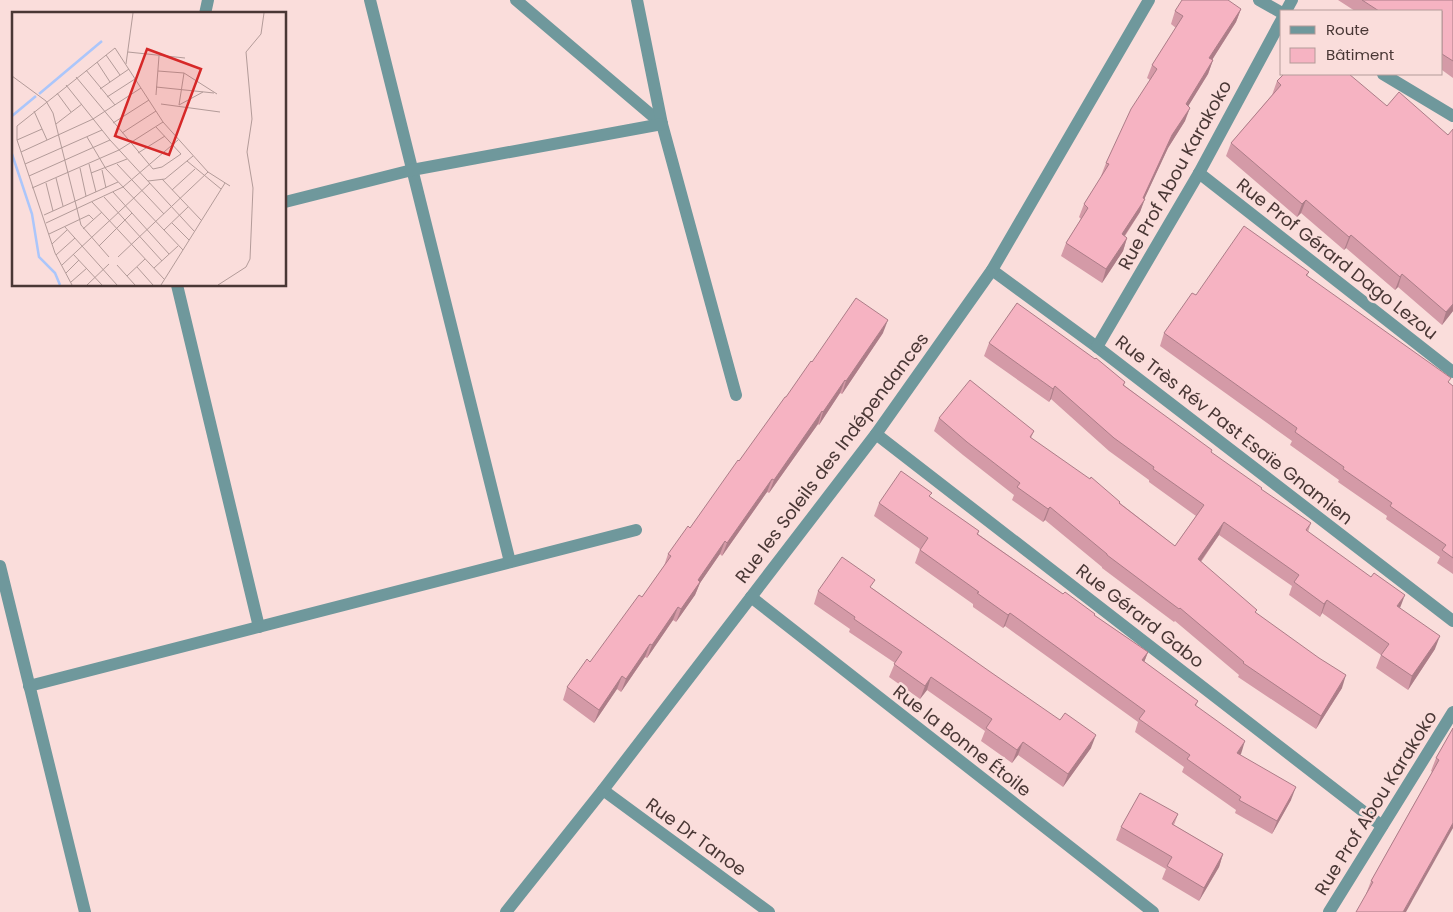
<svg xmlns="http://www.w3.org/2000/svg" width="1453" height="912" viewBox="0 0 1453 912" font-family="Poppins,sans-serif">
	<rect width="100%" height="100%" fill="#fadddb"/>
	<g fill="none" stroke-linecap="round" stroke-linejoin="round">
		<!-- minor -->
		<g stroke="#6f989c" stroke-width="12">
			<polyline points="370,0 510,562"/>
			<polyline points="516,0 662,124"/>
			<polyline points="637,0 662,124 736,395"/>
			<polyline points="1259,0 1282,13"/>
			<polyline points="1286,11 1292,0"/>
			<polyline points="205,14 208,0"/>
			<polyline points="1383,74 1453,116"/>
			<polyline points="1199,173 1453,372"/>
			<polyline points="285,202 412,170 662,124"/>
			<polyline points="992,270 1097,347 1453,621"/>
			<polyline points="177,285 259,627"/>
			<polyline points="1097,347 1199,173 1282,19"/>
			<polyline points="876,434 1382,826"/>
			<polyline points="0,566 85,912"/>
			<polyline points="751,597 1153,912"/>
			<polyline points="29,686 636,530"/>
			<polyline points="603,790 769,912"/>
			<polyline points="506,912 603,790 876,434 992,270 1149,0"/>
			<polyline points="1329,912 1453,712"/>
		</g>
	</g>
	<!-- wall -->
	<g fill="#d49aa7">
		<polygon points="1338,0 1453,0 1453,78 1442,70 1442,11 1355,11"/>
		<polygon points="1241,9 1236,22 1212,60 1213,60 1208,74 1188,106 1185,121 1168,148 1144,199 1140,212 1125,236 1127,238 1123,251 1102,283 1061,256 1066,243 1081,219 1079,217 1084,204 1102,176 1101,176 1106,163 1150,80 1147,78 1152,65 1176,28 1171,24 1175,11"/>
		<polygon points="1284,74 1453,311 1442,325 1398,287 1395,290 1346,248 1344,250 1301,213 1297,217 1226,156 1231,143 1272,95 1277,81"/>
		<polygon points="1309,272 1307,276 1453,386 1453,574 1437,563 1440,557 1386,519 1387,516 1338,482 1339,480 1290,445 1292,441 1160,346 1164,333 1196,295"/>
		<polygon points="883,333 842,394 840,393 819,425 818,424 769,493 767,492 722,556 720,554 700,583 695,595 676,622 673,620 647,658 645,657 621,692 617,689 594,723 563,700 567,687 590,662 642,597 664,566 668,554 690,528 812,362"/>
		<polygon points="989,343 1125,382 1124,385 1211,453 1261,490 1311,523 1308,532 1400,608 1435,649 1408,690 1376,668 1381,655 1322,613 1320,617 1289,595 1292,586 1219,535 1201,562 1256,613 1342,688 1316,729 1238,677 1239,675 1175,621 1174,622 1102,568 1102,567 1045,520 1043,522 1012,500 1014,495 963,455 934,431 939,418 1034,431 1031,438 1120,502 1120,503 1175,546 1196,516 1149,482 1149,480 1109,451 1051,399 1049,402 984,356"/>
		<polygon points="930,497 979,531 978,534 1063,594 1148,652 1144,662 1198,701 1196,706 1240,755 1291,800 1272,834 1235,813 1236,810 1182,772 1184,767 1135,732 1138,722 1005,626 1003,628 973,607 973,604 915,563 920,549 874,516 879,503"/>
		<polygon points="872,588 1091,748 1063,787 1018,755 1012,763 981,741 985,731 927,690 920,699 889,677 895,663 849,632 850,629 814,604 818,591"/>
		<polygon points="1453,728 1453,828 1366,894 1371,881 1432,772 1431,771 1436,758"/>
		<polygon points="1178,814 1174,825 1223,854 1219,867 1199,901 1162,879 1166,869 1116,840 1121,827"/>
	</g>
	<!-- shaded-wall -->
	<g fill="#ac7d88">
		<polygon points="1241,9 1236,22 1205,71 1209,58"/>
		<polygon points="1213,60 1208,74 1181,118 1186,104"/>
		<polygon points="1190,108 1185,121 1168,148 1142,204 1145,199 1140,212 1117,247 1122,234 1143,198 1172,135"/>
		<polygon points="1306,200 1301,213 1297,217 1302,204"/>
		<polygon points="1351,235 1346,248 1344,250 1349,237"/>
		<polygon points="1127,238 1123,251 1102,283 1106,269"/>
		<polygon points="1402,274 1398,287 1395,290 1400,277"/>
		<polygon points="1453,304 1453,311 1442,325 1446,312"/>
		<polygon points="888,320 883,333 842,394 846,381"/>
		<polygon points="845,380 840,393 819,425 823,412"/>
		<polygon points="1055,386 1051,399 1049,402 1053,389"/>
		<polygon points="822,411 818,424 769,493 774,480"/>
		<polygon points="772,479 767,492 722,556 727,543"/>
		<polygon points="1050,507 1045,520 1043,522 1048,509"/>
		<polygon points="1224,522 1219,535 1193,572 1198,559"/>
		<polygon points="725,541 720,554 700,583 695,595 676,622 681,609 698,580"/>
		<polygon points="1405,595 1400,608 1397,606"/>
		<polygon points="1327,600 1322,613 1320,617 1324,604"/>
		<polygon points="678,607 673,620 647,658 652,645"/>
		<polygon points="1010,613 1005,626 1003,628 1008,615"/>
		<polygon points="1440,636 1435,649 1408,690 1412,676"/>
		<polygon points="650,644 645,657 621,692 626,679"/>
		<polygon points="1148,652 1143,665 1142,660"/>
		<polygon points="1346,675 1342,688 1316,729 1321,716"/>
		<polygon points="622,676 617,689 594,723 599,710"/>
		<polygon points="931,677 927,690 920,699 925,686"/>
		<polygon points="1096,735 1091,748 1063,787 1068,774"/>
		<polygon points="1245,741 1241,754 1232,766 1237,753"/>
		<polygon points="1023,742 1018,755 1012,763 1017,750"/>
		<polygon points="1296,787 1291,800 1272,834 1277,821"/>
		<polygon points="1453,823 1453,828 1406,912 1403,912"/>
		<polygon points="1223,854 1219,867 1199,901 1204,888"/>
	</g>
	<!-- building -->
	<g fill="#f6b3c2" stroke="#ac7d88">
		<polygon points="1182,0 1228,0 1241,9 1209,58 1213,60 1186,104 1190,108 1172,135 1143,198 1145,199 1122,234 1127,238 1106,269 1066,243 1088,208 1084,204 1109,164 1106,163 1131,109 1157,69 1152,65 1183,16 1175,11"/>
		<polygon points="1362,0 1453,0 1453,61 1442,54 1442,11 1379,11"/>
		<polygon points="1284,74 1349,74 1387,106 1399,92 1448,135 1453,129 1453,304 1446,312 1402,274 1400,277 1351,235 1349,237 1306,200 1302,204 1231,143 1281,85 1277,81"/>
		<polygon points="1244,226 1309,272 1306,275 1451,378 1448,382 1453,386 1453,558 1442,550 1446,545 1390,506 1392,503 1343,469 1344,467 1295,432 1297,428 1164,333 1192,293 1196,295"/>
		<polygon points="856,298 888,320 846,381 845,380 823,412 822,411 774,480 772,479 727,543 725,541 698,580 700,582 681,609 678,607 652,645 650,644 626,679 622,676 599,710 567,687 587,659 590,662 639,595 642,597 671,556 668,554 688,526 690,528 738,460 739,461 785,397 786,397 811,361 812,362"/>
		<polygon points="1017,303 1095,359 1096,358 1125,382 1123,385 1212,450 1211,452 1262,488 1261,489 1311,523 1306,530 1371,577 1374,573 1405,595 1397,606 1440,636 1412,676 1381,655 1389,644 1327,600 1324,604 1294,582 1299,575 1224,522 1198,559 1257,610 1255,612 1319,658 1346,675 1321,716 1243,663 1244,662 1180,608 1179,609 1107,555 1107,554 1050,507 1048,509 1017,487 1020,483 967,442 939,418 970,380 1034,431 1030,437 1090,479 1091,477 1120,502 1119,503 1175,546 1204,505 1153,469 1154,467 1114,438 1055,386 1053,389 989,343"/>
		<polygon points="901,471 932,493 929,496 979,531 977,534 1063,594 1065,592 1095,614 1094,615 1148,652 1142,660 1198,701 1195,705 1245,741 1237,753 1296,787 1277,821 1239,800 1241,797 1187,759 1190,755 1139,719 1145,711 1010,613 1008,615 977,593 979,592 920,550 928,538 879,503"/>
		<polygon points="842,557 875,580 870,587 989,671 1060,720 1065,713 1096,735 1068,774 1023,742 1017,750 986,728 992,719 931,677 925,686 894,664 902,652 854,619 855,617 818,591"/>
		<polygon points="1453,728 1453,823 1403,912 1356,912 1373,882 1371,881 1439,760 1436,758"/>
		<polygon points="1140,793 1178,814 1172,824 1223,854 1204,888 1167,866 1172,857 1121,827"/>
	</g>
	<g text-anchor="middle" stroke-width="5" stroke-linejoin="round" paint-order="stroke">
		<!-- street labels -->
		<g font-size="18" fill="#493735" stroke="#fadddb">
			<text transform="translate(1175 175) rotate(-61)" y="6">Rue Prof Abou Karakoko</text>
			<text transform="translate(1337 259) rotate(38)" y="6">Rue Prof Gérard Dago Lezou</text>
			<text transform="translate(1234 430) rotate(38)" y="6">Rue Très Rév Past Esaïe Gnamien</text>
			<text transform="translate(832 458) rotate(-53)" y="6">Rue les Soleils des Indépendances</text>
			<text transform="translate(1140 616) rotate(38)" y="6">Rue Gérard Gabo</text>
			<text transform="translate(962 741) rotate(38)" y="6">Rue la Bonne Étoile</text>
			<text transform="translate(1376 803) rotate(-58)" y="6">Rue Prof Abou Karakoko</text>
			<text transform="translate(696 837) rotate(36)" y="6">Rue Dr Tanoe</text>
		</g>
	</g>
	<!-- overview -->
	<g transform="translate(12 12)">
		<rect width="274" height="274" fill="#fadddb"/>
		<path fill="none" stroke="#abc6fb" stroke-width="2.5" d="M27 82 90 29M0 104 24 84M0 142 20 202 27 245 43 261 48 273"/>
		<path fill="none" stroke="#b39b99" stroke-width="1" d="M116 40 173 46M94 43 108 63M85 50 98 70M114 52 121 1M74 58 103 93M146 59 172 61 205 82M0 64 34 89 41 101 69 213 97 245M64 65 141 157 150 155 169 142 144 115M54 73 98 128 182 219M144 75 202 81M88 77 117 57M45 81 59 100M144 83 147 44M95 85 123 67M149 92 208 100M167 93 172 61M167 93 191 80M22 99 35 128M101 111 137 88M44 112 70 92M110 121 144 99M75 125 94 157 171 238M5 128 30 117M9 140 81 107 129 76M126 141 153 124M175 149 209 177M13 152 90 118M77 152 84 180M105 152 152 202M68 156 74 184M90 158 94 176M79 161 115 147M17 164 98 128M44 166 51 194M150 167 189 208M136 169 153 167 181 144M34 171 41 199M20 176 107 138 151 110M160 178 183 157M101 180 157 242M92 185 150 249M80 190 152 267M32 203 106 170M34 211 111 175 166 128M160 211 177 228M53 215 105 273M71 217 90 200M152 218 176 195M37 222 77 203 82 208M40 232 55 218M87 234 120 201M61 242 90 273M44 243 63 226M106 245 196 160M50 253 138 171M105 253 123 273M125 255 141 273M142 256 166 234M54 261 67 248M115 264 133 247M59 270 75 256M60 273 43 241 5 128V114L103 36 151 110 196 160 218 174M75 273 97 252M149 273 213 171M206 273 234 255 238 247 241 176 235 140 240 107 234 40 249 22 252 1"/>
		<path fill="#d62828" fill-opacity="0.15" stroke="#d62828" stroke-width="2.5" d="M135 37 189 57 157 143 103 124Z"/>
		<rect width="274" height="274" fill="none" stroke="#493735" stroke-width="2.5"/>
	</g>
	<!-- legend -->
	<rect x="1280" y="10" width="162" height="65" fill="#fadddb" stroke="#b39b99"/>
	<rect x="1290" y="26" width="25" height="8" fill="#6f989c" stroke="#b39b99"/>
	<text x="1326" y="35" font-size="15" fill="#493735">Route</text>
	<rect x="1290" y="48" width="25" height="15" fill="#f6b3c2" stroke="#b39b99"/>
	<text x="1326" y="60" font-size="15" fill="#493735">Bâtiment</text>
</svg>
